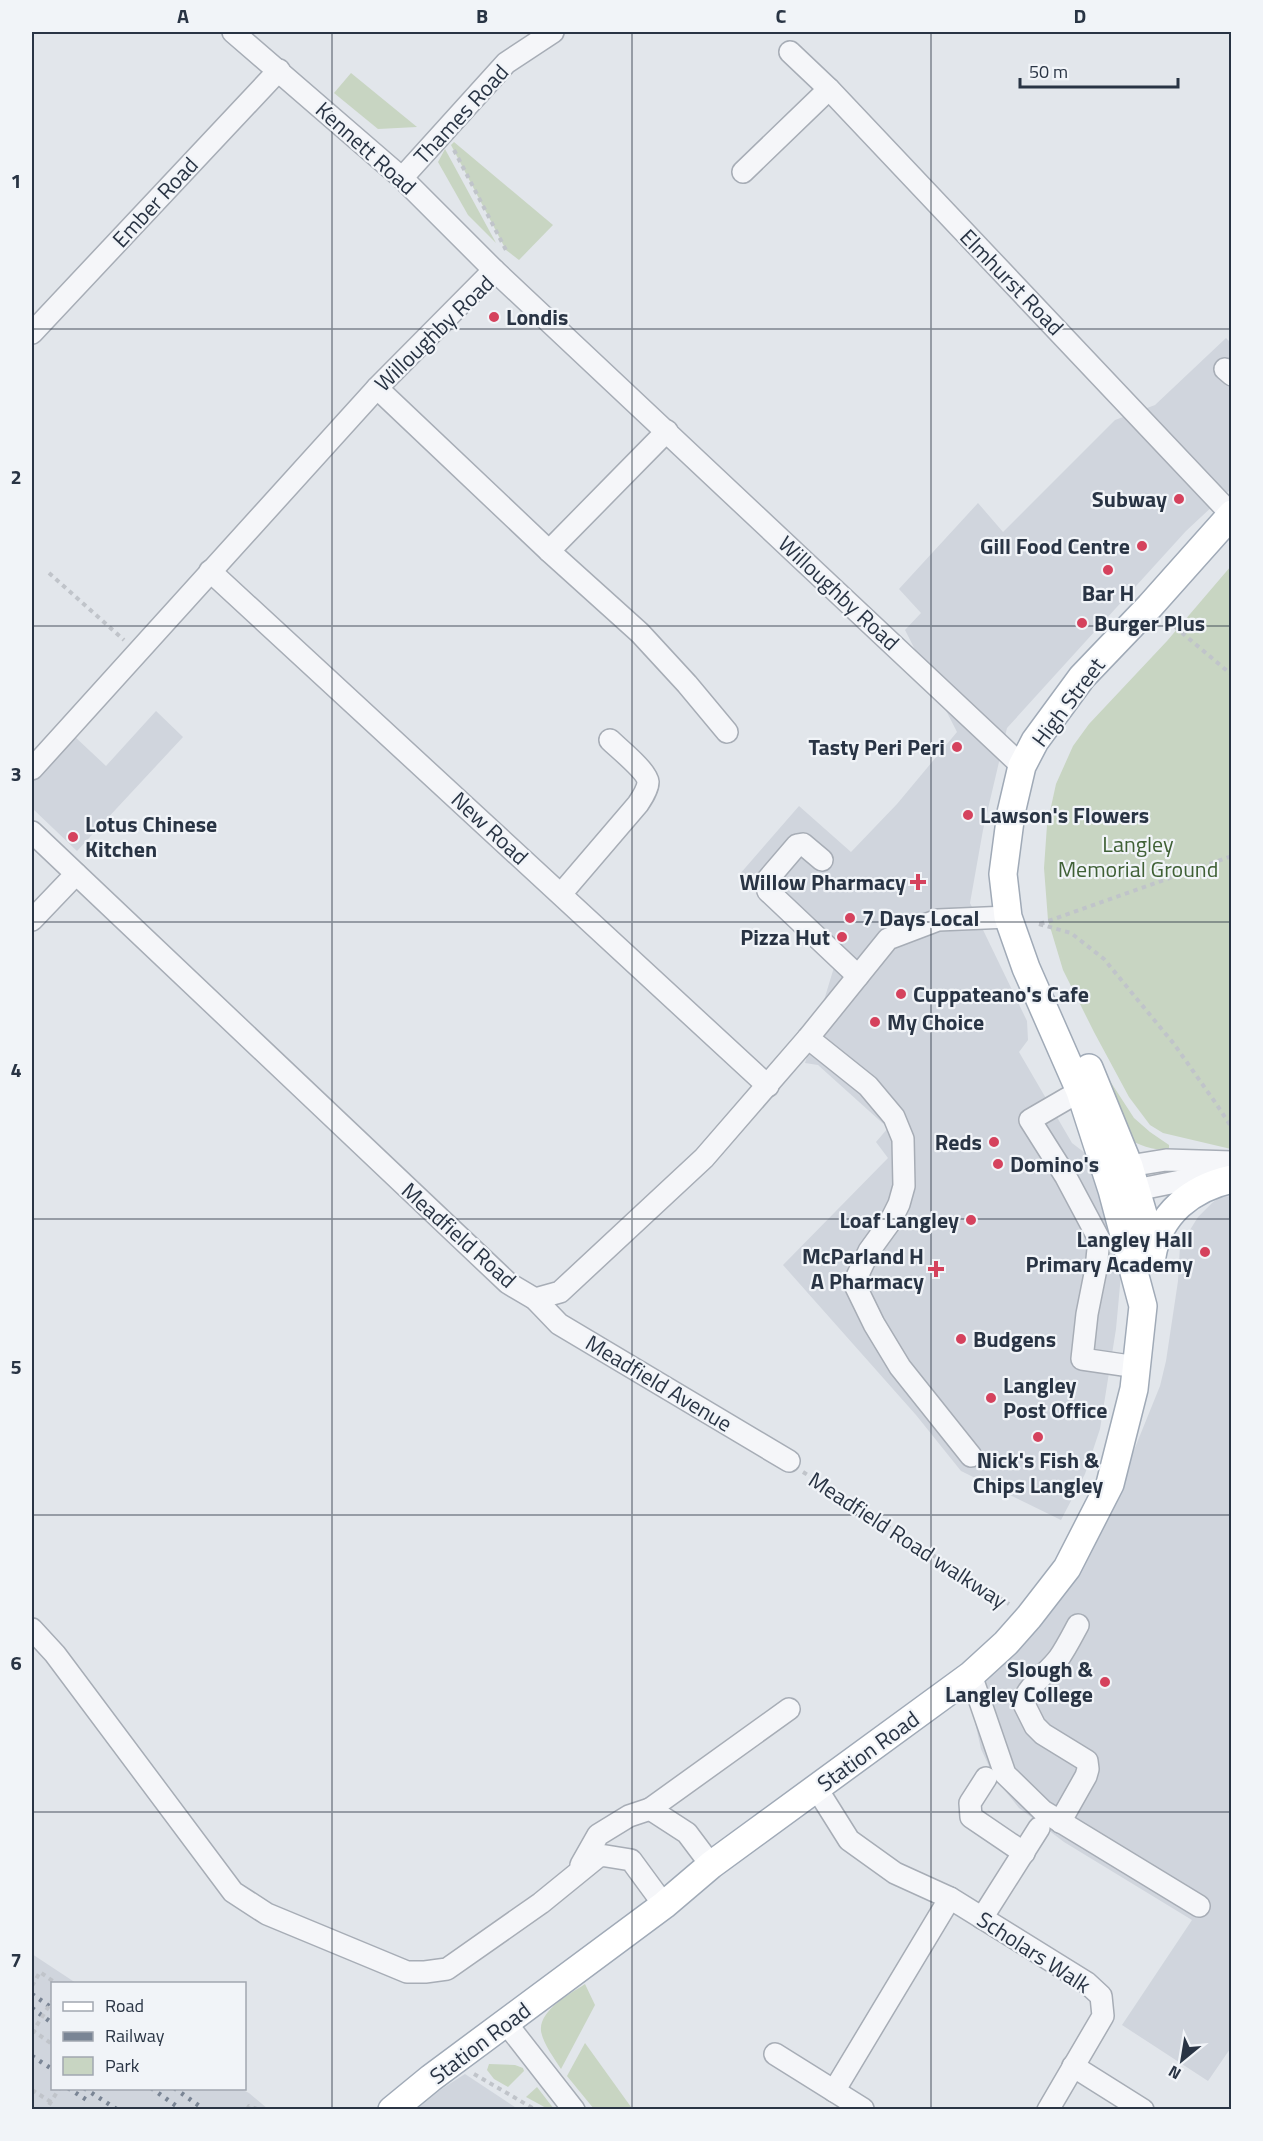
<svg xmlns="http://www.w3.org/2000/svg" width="1263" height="2141" viewBox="0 0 1263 2141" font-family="'Titillium Web',sans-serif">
	<rect width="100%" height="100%" fill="#e2e6eb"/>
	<!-- built -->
	<g fill="#d0d5dd">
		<polygon points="1226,338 1232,344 1231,489 1186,531 1007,728 983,830 970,903 1027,1021 1028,1040 1019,1052 1072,1143 1085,1153 1110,1216 1122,1264 1116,1329 1100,1429 1085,1474 1061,1520 961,1471 916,1415 783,1265 888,1158 876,1142 888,1128 818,1065 805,1063 835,964 739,875 799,806 851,852 897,804 957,732 905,630 921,613 899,589 978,503 1003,532 1115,420 1155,405"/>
		<polygon points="156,711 183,737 77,851 32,808 32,781 74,736 106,766"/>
		<polygon points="1231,1196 1232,2046 1208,2081 1122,2025 1192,1920 1064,1842 1019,1808 994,1777 981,1749 971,1704 959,1697 1115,1497 1160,1386 1166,1361 1178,1281 1180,1246 1198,1217 1212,1203 1220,1197"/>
		<polygon points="32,1954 76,1983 52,1984 52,2088 241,2089 249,2093 268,2109 32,2109"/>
		<polygon points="465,2074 518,2109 414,2110 418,2104"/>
	</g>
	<!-- green -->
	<g fill="#c8d5c2">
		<polygon points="351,73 417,127 378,129 334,93"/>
		<polygon points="454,142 553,225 519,260 506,250 451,145"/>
		<polygon points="445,149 496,243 468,215 438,162"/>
		<polygon points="1231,566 1231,1149 1163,1133 1150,1125 1129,1097 1094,1032 1063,970 1048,920 1044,868 1047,825 1056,784 1073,746 1089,724 1167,641"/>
		<path d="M1097 1061 1134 1118 1150 1132 1169 1145V1150C1153 1150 1138 1146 1125 1136Z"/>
		<path d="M585 1984 595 2005 561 2069C555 2059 543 2044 541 2031 539 2010 570 1994 585 1984Z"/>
		<polygon points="585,2043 631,2107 627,2109 594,2109 567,2076"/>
		<polygon points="489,2064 515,2065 523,2068 524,2071 508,2087 494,2079 487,2070"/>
		<polygon points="537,2087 554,2109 548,2109 526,2097"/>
	</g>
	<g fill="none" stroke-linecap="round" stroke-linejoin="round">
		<defs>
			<g id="minor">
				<polyline points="233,32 402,178 494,270"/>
				<polyline points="790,52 829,89 1231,514"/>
				<polyline points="743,172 829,89"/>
				<polyline points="402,178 506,63 553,32"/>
				<polyline points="32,333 279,70"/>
				<polyline points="1225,369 1232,375"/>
				<polyline points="377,388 549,551 640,633 687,684 727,732"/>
				<polyline points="549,551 667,431"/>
				<polyline points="210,571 768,1086"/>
				<polyline points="32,769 377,388 494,270 1022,766"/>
				<polyline points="32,832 508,1283 535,1299 559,1324 789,1461"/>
				<polyline points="822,860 803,844 797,845 768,879 766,884 768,891 858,976"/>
				<path d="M561 894 638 804C642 798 648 789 648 782 647 771 618 748 610 740"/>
				<polyline points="32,920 76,874"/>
				<polyline points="808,1038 868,1086 894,1117 903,1139 904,1186 899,1204 890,1222 869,1251 854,1283 874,1324 900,1367 971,1456"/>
				<polyline points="1080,1091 1030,1120 1066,1177 1099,1239 1096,1269 1087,1314 1082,1359 1137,1367"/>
				<polyline points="1121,1178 1129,1166 1166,1160 1232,1162"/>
				<polyline points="1123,1190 1136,1190 1225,1172"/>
				<polyline points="535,1299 560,1292 704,1158 808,1038 888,939 938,920 1008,917"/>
				<polyline points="32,1629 55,1654 233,1892 267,1914 407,1972 425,1972 447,1969 541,1903 600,1855 631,1860 664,1905"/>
				<polyline points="971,1675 1005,1774 1043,1811 1199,1906"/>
				<polyline points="986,1778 970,1803 971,1817 1024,1853"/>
				<polyline points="817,1789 849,1840 895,1873 950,1898 1087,1983 1101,1996 1103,2016 1048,2110"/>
				<polyline points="650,1809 789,1709"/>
				<path d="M1060 1822 1086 1776 1088 1769 1087 1761 1043 1734 1035 1726 1023 1702C1029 1684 1048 1673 1059 1658 1066 1648 1072 1636 1078 1625"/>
				<polyline points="581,1865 598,1835 629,1816 650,1809 687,1833 711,1865"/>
				<polyline points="982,1918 1039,1828"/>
				<polyline points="506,2023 574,2110"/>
				<polyline points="775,2054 863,2109"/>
				<polyline points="1073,2066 1143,2110"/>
				<polyline points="834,2091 950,1898"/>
			</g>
			<g id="major">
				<polyline points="1089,1068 1129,1166 1153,1248"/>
				<path d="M1152 1256C1159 1214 1191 1188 1232 1179"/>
				<polyline points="392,2110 431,2078 664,1905 711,1865 971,1675 1006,1643 1029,1617 1067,1568 1110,1484 1134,1389 1143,1306 1112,1190 1080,1091 1026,968 1008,917 1003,874 1011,813 1022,766 1035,741 1082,677 1150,606 1232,514"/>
			</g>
		</defs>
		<!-- minor casing -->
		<use href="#minor" stroke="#a7adb6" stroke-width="24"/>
		<!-- major casing -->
		<use href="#major" stroke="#a0aab7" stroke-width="30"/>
		<!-- path -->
		<g stroke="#c0c4ca" stroke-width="4" stroke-dasharray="4.5 4.5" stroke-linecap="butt">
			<polyline points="454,150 507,252"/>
			<polyline points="49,573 124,640"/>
			<polyline points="1168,621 1232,675"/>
			<polyline points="1039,924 1071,933 1104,959 1174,1044 1217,1105 1232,1128"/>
			<polyline points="1040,924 1232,856"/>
			<polyline points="803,1472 1009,1604"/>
			<polyline points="32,1986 40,1972 57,1984"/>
			<polyline points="32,2030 52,2044"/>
			<polyline points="474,2074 536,2110"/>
			<polyline points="32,2090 51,2102"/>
			<polyline points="49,2105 59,2089"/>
			<polyline points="247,2110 249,2106 260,2110"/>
		</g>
		<!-- minor -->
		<use href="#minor" stroke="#f5f6f9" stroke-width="21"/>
		<!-- major -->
		<use href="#major" stroke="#fff" stroke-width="27"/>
		<!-- rail -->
		<g stroke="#7a8595" stroke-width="4.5" stroke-dasharray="3 6" stroke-linecap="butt">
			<polyline points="32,1994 52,2008"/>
			<polyline points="32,2008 52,2023"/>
			<polyline points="32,2056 52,2069"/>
			<polyline points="68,2088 90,2102"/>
			<polyline points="84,2088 118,2110"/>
			<polyline points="151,2088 182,2110"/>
			<polyline points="174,2088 205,2110"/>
		</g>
		<!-- path-bridge -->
		<polyline stroke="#c0c4ca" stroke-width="4" stroke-dasharray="4.5 4.5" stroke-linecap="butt" points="32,2033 52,2001"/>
	</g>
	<!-- grid -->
	<path fill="none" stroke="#293444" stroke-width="1.5" stroke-opacity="0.55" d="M332 32V2110M632 32V2110M931 32V2110M32 329H1232M32 626H1232M32 922H1232M32 1219H1232M32 1515H1232M32 1812H1232"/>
	<!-- markers -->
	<g fill="#d5425d" stroke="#f1f4f8" stroke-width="2">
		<circle cx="494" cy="317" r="6"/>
		<circle cx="1179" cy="499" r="6"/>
		<circle cx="1142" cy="546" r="6"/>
		<circle cx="1108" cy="570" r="6"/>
		<circle cx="1082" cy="623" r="6"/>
		<circle cx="957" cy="747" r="6"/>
		<circle cx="968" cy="815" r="6"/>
		<circle cx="73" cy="837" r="6"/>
		<path d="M915 873h6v6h6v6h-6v6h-6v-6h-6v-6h6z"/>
		<circle cx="850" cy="918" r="6"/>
		<circle cx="842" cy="937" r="6"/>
		<circle cx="901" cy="994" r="6"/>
		<circle cx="875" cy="1022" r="6"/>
		<circle cx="994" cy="1142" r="6"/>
		<circle cx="998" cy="1164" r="6"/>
		<circle cx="971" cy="1220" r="6"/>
		<circle cx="1205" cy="1252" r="6"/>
		<path d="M933 1260h6v6h6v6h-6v6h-6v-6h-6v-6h6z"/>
		<circle cx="961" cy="1339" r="6"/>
		<circle cx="991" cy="1398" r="6"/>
		<circle cx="1038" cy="1437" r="6"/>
		<circle cx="1105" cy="1682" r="6"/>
	</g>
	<g text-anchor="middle" stroke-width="4.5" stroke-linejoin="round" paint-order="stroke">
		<!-- street labels -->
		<g font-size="22" fill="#293444" stroke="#f1f4f8">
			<text transform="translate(461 114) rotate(-47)" y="8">Thames Road</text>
			<text transform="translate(366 148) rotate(42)" y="8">Kennett Road</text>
			<text transform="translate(155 202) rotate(-47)" y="8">Ember Road</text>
			<text transform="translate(1012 282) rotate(46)" y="8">Elmhurst Road</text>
			<text transform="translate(434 333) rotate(-44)" y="8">Willoughby Road</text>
			<text transform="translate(839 593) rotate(43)" y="8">Willoughby Road</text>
			<text transform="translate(1068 702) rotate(-53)" y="8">High Street</text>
			<text transform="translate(490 828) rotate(43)" y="8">New Road</text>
			<text transform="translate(459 1235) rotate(42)" y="8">Meadfield Road</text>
			<text transform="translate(659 1383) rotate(31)" y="8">Meadfield Avenue</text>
			<text transform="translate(908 1540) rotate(33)" y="8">Meadfield Road walkway</text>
			<text transform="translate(868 1751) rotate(-36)" y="8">Station Road</text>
			<text transform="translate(1034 1952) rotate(33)" y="8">Scholars Walk</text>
			<text transform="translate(480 2043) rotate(-37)" y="8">Station Road</text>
		</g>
		<!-- poi labels -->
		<g font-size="22" font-weight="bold" fill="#293444" stroke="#f1f4f8" text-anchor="start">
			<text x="506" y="325">Londis</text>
			<text x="1167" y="507" text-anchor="end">Subway</text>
			<text x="1130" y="554" text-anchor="end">Gill Food Centre</text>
			<text x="1108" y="601" text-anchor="middle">Bar H</text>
			<text x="1094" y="631">Burger Plus</text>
			<text x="945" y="755" text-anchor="end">Tasty Peri Peri</text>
			<text x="980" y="823">Lawson's Flowers</text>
			<text x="85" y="832">Lotus Chinese<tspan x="85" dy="25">Kitchen</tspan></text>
			<text x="906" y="890" text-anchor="end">Willow Pharmacy</text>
			<text x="862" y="926">7 Days Local</text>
			<text x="830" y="945" text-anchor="end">Pizza Hut</text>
			<text x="913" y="1002">Cuppateano's Cafe</text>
			<text x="887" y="1030">My Choice</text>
			<text x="982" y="1150" text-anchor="end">Reds</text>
			<text x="1010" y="1172">Domino's</text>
			<text x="959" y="1228" text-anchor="end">Loaf Langley</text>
			<text x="1193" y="1247" text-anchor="end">Langley Hall<tspan x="1193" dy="25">Primary Academy</tspan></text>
			<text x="924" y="1264" text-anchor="end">McParland H<tspan x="924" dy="25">A Pharmacy</tspan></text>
			<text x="973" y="1347">Budgens</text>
			<text x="1003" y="1393">Langley<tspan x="1003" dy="25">Post Office</tspan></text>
			<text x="1038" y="1468" text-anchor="middle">Nick's Fish &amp;<tspan x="1038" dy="25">Chips Langley</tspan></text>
			<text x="1093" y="1677" text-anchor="end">Slough &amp;<tspan x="1093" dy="25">Langley College</tspan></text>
		</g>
		<!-- park labels -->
		<g font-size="22" fill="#3f6035" stroke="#f1f4f8">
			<text x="1138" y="852">Langley<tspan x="1138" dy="25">Memorial Ground</tspan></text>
		</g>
	</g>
	<!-- border -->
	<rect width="1263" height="2141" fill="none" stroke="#f1f4f8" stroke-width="66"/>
	<!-- legend -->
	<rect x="51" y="1982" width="195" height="108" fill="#f1f4f8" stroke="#a1a7b0" stroke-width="1.5"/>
	<rect x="63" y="2002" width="30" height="9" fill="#ffffff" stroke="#a1a7b0" stroke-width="1.5"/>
	<text x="105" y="2012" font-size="18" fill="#293444">Road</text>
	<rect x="63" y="2032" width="30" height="9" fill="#7a8595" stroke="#a1a7b0" stroke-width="1.5"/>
	<text x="105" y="2042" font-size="18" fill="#293444">Railway</text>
	<rect x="63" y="2057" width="30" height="18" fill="#c8d5c2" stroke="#a1a7b0" stroke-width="1.5"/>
	<text x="105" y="2072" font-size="18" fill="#293444">Park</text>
	<!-- north arrow -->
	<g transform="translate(1182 2060) rotate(210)" stroke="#f1f4f8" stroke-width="4.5" paint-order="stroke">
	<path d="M0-4.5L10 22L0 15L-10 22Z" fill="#293444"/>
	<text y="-9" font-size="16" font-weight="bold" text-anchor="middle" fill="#293444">N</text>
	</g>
	<!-- scale -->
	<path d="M1020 78v9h158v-9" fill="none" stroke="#293444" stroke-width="3"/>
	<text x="1029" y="78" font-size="18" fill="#293444" stroke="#f1f4f8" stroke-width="4.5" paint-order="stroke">50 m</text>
	<rect x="33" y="33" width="1197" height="2075" fill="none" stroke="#293444" stroke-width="2"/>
	<g font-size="20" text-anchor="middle" font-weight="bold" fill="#293444">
		<text x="183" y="23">A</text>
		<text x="482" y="23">B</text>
		<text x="781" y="23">C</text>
		<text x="1080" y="23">D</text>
		<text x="16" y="188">1</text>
		<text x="16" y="484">2</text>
		<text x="16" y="781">3</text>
		<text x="16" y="1077">4</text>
		<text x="16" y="1374">5</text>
		<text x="16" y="1670">6</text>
		<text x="16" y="1967">7</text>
	</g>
</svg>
